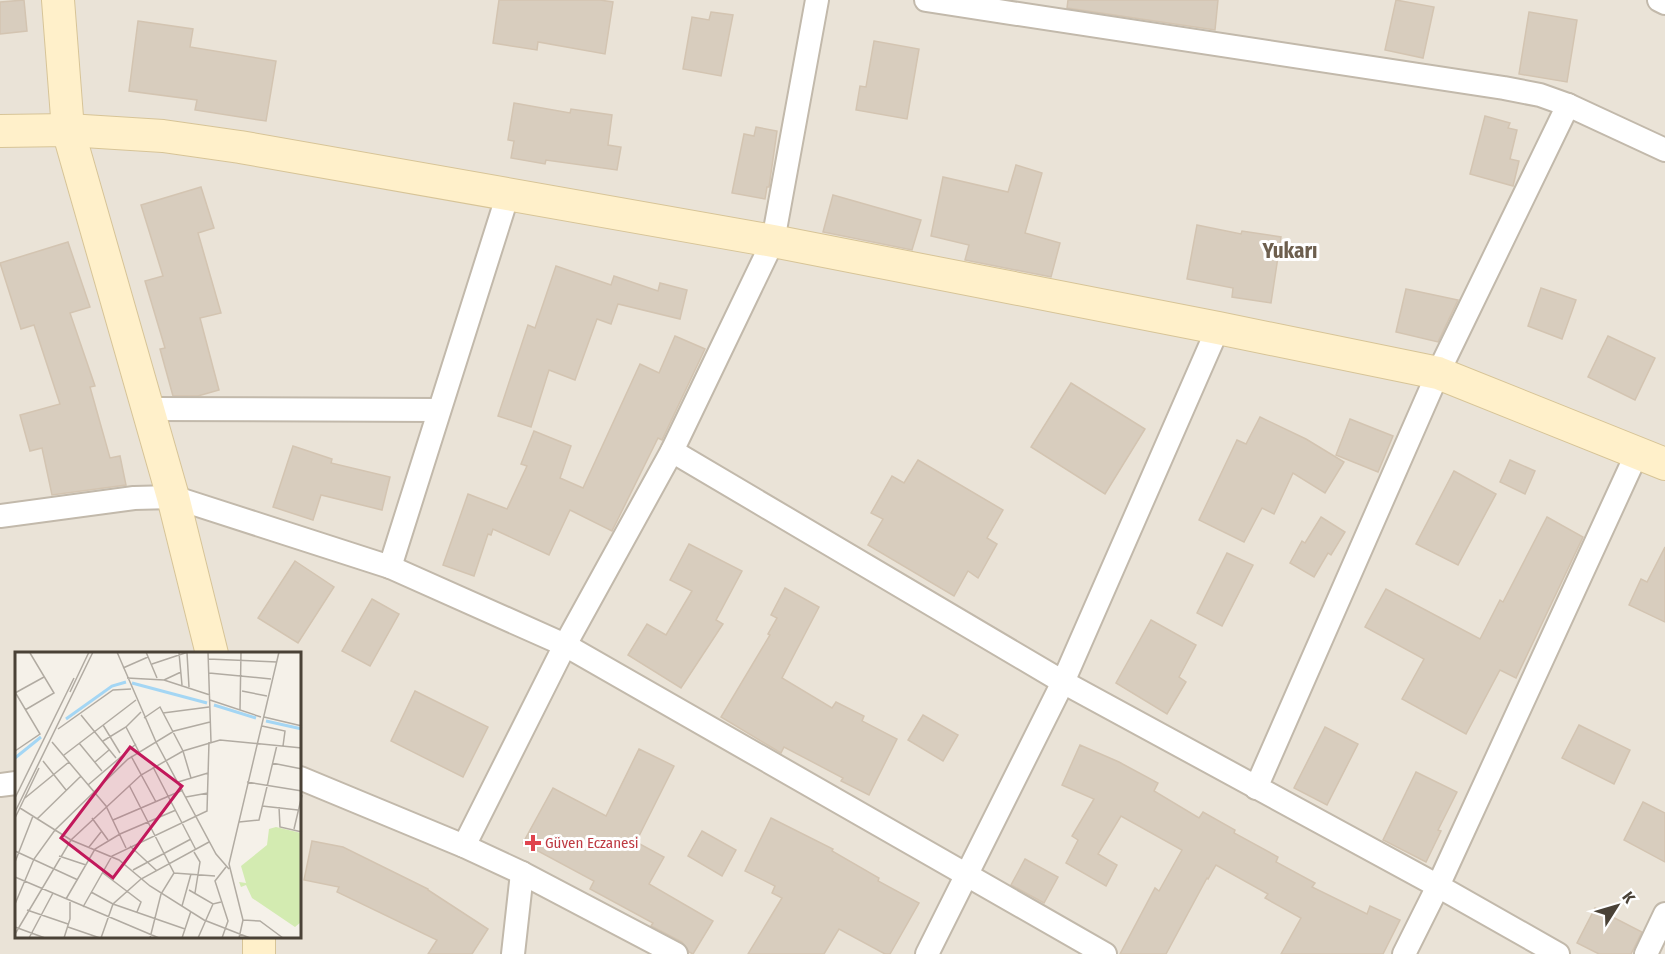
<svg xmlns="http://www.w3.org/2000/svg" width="1665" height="954" viewBox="0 0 1665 954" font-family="'Fira Sans Condensed',sans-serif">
	<rect width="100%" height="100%" fill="#f5f1e9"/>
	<!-- residential -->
	<path fill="#eae3d7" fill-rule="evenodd" d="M0 0H1665V954H0ZM16 654H300V938H16Z"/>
	<!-- building -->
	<g fill="#d8cdbe" stroke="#d3c4b1" stroke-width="1.5">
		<polygon points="24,0 27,31 0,34 0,2"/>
		<polygon points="499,0 600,0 613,2 605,54 538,42 537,50 493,43"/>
		<polygon points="1068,0 1218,0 1215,30 1067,8"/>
		<polygon points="1396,0 1434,7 1423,58 1385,50"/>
		<polygon points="711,12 733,15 721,76 683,69 692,17 709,20"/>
		<polygon points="1529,12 1577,20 1567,82 1519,74"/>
		<polygon points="138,21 193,29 190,47 276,61 266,121 195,110 197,100 129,91"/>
		<polygon points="874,41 919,49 907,119 856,110 860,86 866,87"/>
		<polygon points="514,103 570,113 571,109 612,115 608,145 621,147 617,170 546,160 545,164 511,158 514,141 508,140"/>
		<polygon points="1485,116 1510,123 1508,128 1517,130 1510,159 1519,161 1513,186 1470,174"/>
		<polygon points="756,127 777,131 769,187 767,187 765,199 732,193 744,134 754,136"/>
		<polygon points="1016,165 1042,173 1025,233 1060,243 1051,277 965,260 969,245 931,236 943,177 1008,192"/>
		<polygon points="201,187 214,228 198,233 221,313 200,318 219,390 198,396 173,396 160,349 165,348 145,281 163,276 141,205"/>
		<polygon points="833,195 921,220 912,250 823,232"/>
		<polygon points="1197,225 1241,234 1242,231 1281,237 1271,303 1232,297 1233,288 1187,279"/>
		<polygon points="68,242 90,307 70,313 95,386 90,387 110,458 120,456 126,485 52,495 42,448 30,451 20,415 60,404 34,325 21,329 0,263"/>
		<polygon points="556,266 611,285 614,276 658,291 660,283 687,290 680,319 618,304 611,324 597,319 575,380 549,370 531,427 498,416 528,325 535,328"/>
		<polygon points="1541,288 1576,300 1562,339 1528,326"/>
		<polygon points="1406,289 1458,300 1438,342 1396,332"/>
		<polygon points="675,336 705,349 662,440 658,438 612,531 570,510 549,555 493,529 491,535 488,534 474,576 443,565 468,494 507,509 527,466 521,464 534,431 571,446 560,478 583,488 640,364 659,373"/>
		<polygon points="1608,336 1655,358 1635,400 1588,377"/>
		<polygon points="1071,383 1145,429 1105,494 1031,447"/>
		<polygon points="1260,417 1306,439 1344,462 1325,493 1293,473 1274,514 1262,508 1244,542 1199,520 1237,440 1246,444"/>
		<polygon points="1350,419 1393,436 1378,472 1336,455"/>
		<polygon points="293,446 332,459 331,463 390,477 382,510 321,495 313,520 273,507"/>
		<polygon points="918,460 1003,510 987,538 997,544 978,578 968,571 954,596 868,545 883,519 871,513 892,476 904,483"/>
		<polygon points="1510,460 1535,471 1525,494 1500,482"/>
		<polygon points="1454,471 1496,494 1458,565 1416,544"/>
		<polygon points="1321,517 1345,532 1331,555 1328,553 1314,577 1290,563 1302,541 1305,543"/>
		<polygon points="1547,517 1583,537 1516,678 1500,670 1466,734 1402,699 1424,659 1365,627 1386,589 1480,639 1500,600 1503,602"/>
		<polygon points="689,544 742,571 716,620 723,624 681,688 628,655 647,624 666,635 692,591 670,580"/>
		<polygon points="1665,547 1665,622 1629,605 1641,579 1647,582"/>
		<polygon points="1227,553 1253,565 1222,626 1197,613"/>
		<polygon points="295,561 334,587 298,643 258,618"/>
		<polygon points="785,588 819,607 782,678 832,708 836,702 864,716 862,721 897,739 869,795 841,781 843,778 784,747 781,753 721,717 770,635 768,634 777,618 771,615"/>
		<polygon points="372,599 399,614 370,666 342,651"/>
		<polygon points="1151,620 1196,645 1179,677 1186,682 1167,714 1116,683"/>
		<polygon points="415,691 488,727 463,777 391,741"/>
		<polygon points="923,715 958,735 943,761 908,740"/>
		<polygon points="1579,725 1630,750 1614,784 1562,758"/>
		<polygon points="1325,727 1358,744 1327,805 1294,788"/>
		<polygon points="1080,745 1119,762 1158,783 1154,791 1199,818 1203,812 1235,830 1234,833 1278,857 1276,862 1315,883 1312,887 1367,914 1370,906 1400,920 1383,954 1281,954 1301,918 1265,898 1268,894 1216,865 1208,879 1207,878 1166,954 1120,954 1155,888 1159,891 1182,850 1121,816 1098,854 1117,865 1106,886 1066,863 1078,840 1072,836 1094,799 1062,785"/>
		<polygon points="639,749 674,766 636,842 664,857 649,884 713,921 693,954 689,952 682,942 651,926 653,923 590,889 594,881 523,843 553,788 606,816"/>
		<polygon points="1416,772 1457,792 1438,830 1441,831 1426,862 1383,840"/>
		<polygon points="1643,802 1665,813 1665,862 1624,840"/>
		<polygon points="771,818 833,849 832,851 879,878 878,881 919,903 890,954 885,954 839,929 824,954 748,954 782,898 772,893 775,886 745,871"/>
		<polygon points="702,831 736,850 722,876 688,856"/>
		<polygon points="312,841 343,847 428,889 428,890 488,929 472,954 428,954 437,940 337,892 339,887 304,880"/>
		<polygon points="1025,859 1058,877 1044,903 1011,885"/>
		<polygon points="1595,908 1642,932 1631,954 1599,954 1577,943"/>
	</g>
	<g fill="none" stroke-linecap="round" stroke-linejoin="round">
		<defs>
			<g id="street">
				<polyline points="926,0 1504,88 1540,95 1568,105 1665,150"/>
				<polyline points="1659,0 1665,3"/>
				<polyline points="149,409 439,410"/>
				<polyline points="672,451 1063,682 1438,886 1558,954"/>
				<polyline points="0,516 134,498 173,497 390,567 565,645 1105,954"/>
				<polyline points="390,567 508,194"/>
				<polyline points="300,778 464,846 522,873 676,954"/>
				<polyline points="0,785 16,783"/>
				<polyline points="1256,788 1438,373 1568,105"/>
				<polyline points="464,846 565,645 672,451 773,241 817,0"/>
				<polyline points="513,954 522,873"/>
				<polyline points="927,954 1063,682 1218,328"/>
				<polyline points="1404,954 1438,886 1637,453"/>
				<polyline points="1646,954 1665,914"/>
			</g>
			<g id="secondary">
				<polyline points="58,0 68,130 173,497 212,654"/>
				<polyline points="0,131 68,130 163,136 240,147 773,241 1218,328 1438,373 1665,464"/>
				<polyline points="259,938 259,954"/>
			</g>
		</defs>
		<!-- street casing -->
		<use href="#street" stroke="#c2b9ab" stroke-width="26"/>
		<!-- secondary casing -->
		<use href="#secondary" stroke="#d7c497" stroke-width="34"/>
		<!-- street -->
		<use href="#street" stroke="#fff" stroke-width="22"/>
		<!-- secondary -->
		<use href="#secondary" stroke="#fff0ca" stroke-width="32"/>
	</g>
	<!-- markers -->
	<path fill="#e0444e" stroke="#fff" stroke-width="2" d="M530 834h6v6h6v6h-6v6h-6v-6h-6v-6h6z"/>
	<g text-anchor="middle" stroke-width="6" stroke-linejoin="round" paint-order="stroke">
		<!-- health labels -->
		<g font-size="15" fill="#be3a42" stroke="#fff" text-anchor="start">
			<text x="545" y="848">Güven Eczanesi</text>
		</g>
		<!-- district labels -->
		<g font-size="21" font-weight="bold" fill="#6d5f4e" stroke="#fff">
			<text x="1290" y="258">Yukarı</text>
		</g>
	</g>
	<!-- overview -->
	<g transform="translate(15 652)">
		<rect width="286" height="286" fill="#f5f1e9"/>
		<path d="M261 175 286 181V270L280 275 237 246 231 233 226 235 224 230 231 231 226 214 252 193 254 177Z" fill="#d3ebb1"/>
		<path fill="none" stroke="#a4d6f4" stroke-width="3" d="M117 31 192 51M199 53 241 66M51 67 97 34 111 30M251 69 287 77M0 106 26 85"/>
		<path fill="none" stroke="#b1aba2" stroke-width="1.5" d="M102 0 141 90 201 202 214 217M131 0 142 26M193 0 196 90M164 1 167 33M172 1 174 35M193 7 262 10M137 12 173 0M108 16 133 5M194 21 256 27M112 26 149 28 195 43M149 28 166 20M227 39 252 44M0 40 25 82 0 99M55 40 74 0M0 41 29 25M195 48 246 65M10 58 39 41 15 1M225 58 226 0M148 61 194 55M66 63 101 106M249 65 287 74M129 66 145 55 168 99 176 126M88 73 105 101M247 74 270 79 268 94M111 75 124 100M43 77 98 38 116 37M88 89 111 75 126 60M37 90 91 154 111 196M64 91 87 119M49 103 121 48M116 104 141 150M28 109 51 138M80 110 94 98M257 111 287 117M138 115 181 198M163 130 193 121M232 130 287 139M73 133 121 92M114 133 159 221 146 242 135 286M171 145 193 141M0 146 59 26M10 146 54 110M247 154 283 158M264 155 265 175 287 180M5 156 56 188 104 208 135 234 189 268 235 286M0 160 78 0M0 166 24 116M77 166 93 188M22 167 66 124M98 168 168 138M224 170 244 168 262 93M279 177 287 143M115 194 142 219M74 195 86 180M0 199 63 228M179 200 185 210 180 241M44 204 71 213M0 210 18 164M118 218 176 187M88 221 126 250 122 260M159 221 200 224M0 225 144 286M174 238 198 252 206 250M76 240 98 252 170 277M51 247 80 197 105 182 161 158M0 252 19 207 40 178 113 107 159 79 195 70M167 254 176 222M68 255 97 204 192 159 194 90M12 258 53 272M228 268 245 269 268 286M0 275 30 286M53 275 85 286M0 282 56 188 126 123 168 99 205 88 287 96M14 286 38 241M49 286 55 267V250M86 286 98 252 126 227 194 190M167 286 176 259M183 286 198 252M207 286 213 269 200 229 211 215M224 286 228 268 214 212 264 0"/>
		<path fill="#c2185b" fill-opacity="0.15" stroke="#c2185b" stroke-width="3" d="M115 95 167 134 98 226 46 186Z"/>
		<rect width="286" height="286" fill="none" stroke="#4a4237" stroke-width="3"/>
	</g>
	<!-- north arrow -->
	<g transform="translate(1617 906) rotate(53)" stroke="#ffffff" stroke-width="4.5" paint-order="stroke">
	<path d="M0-4.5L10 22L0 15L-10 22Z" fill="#4a4237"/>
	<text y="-9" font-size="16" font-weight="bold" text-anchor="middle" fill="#4a4237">K</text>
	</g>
</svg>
